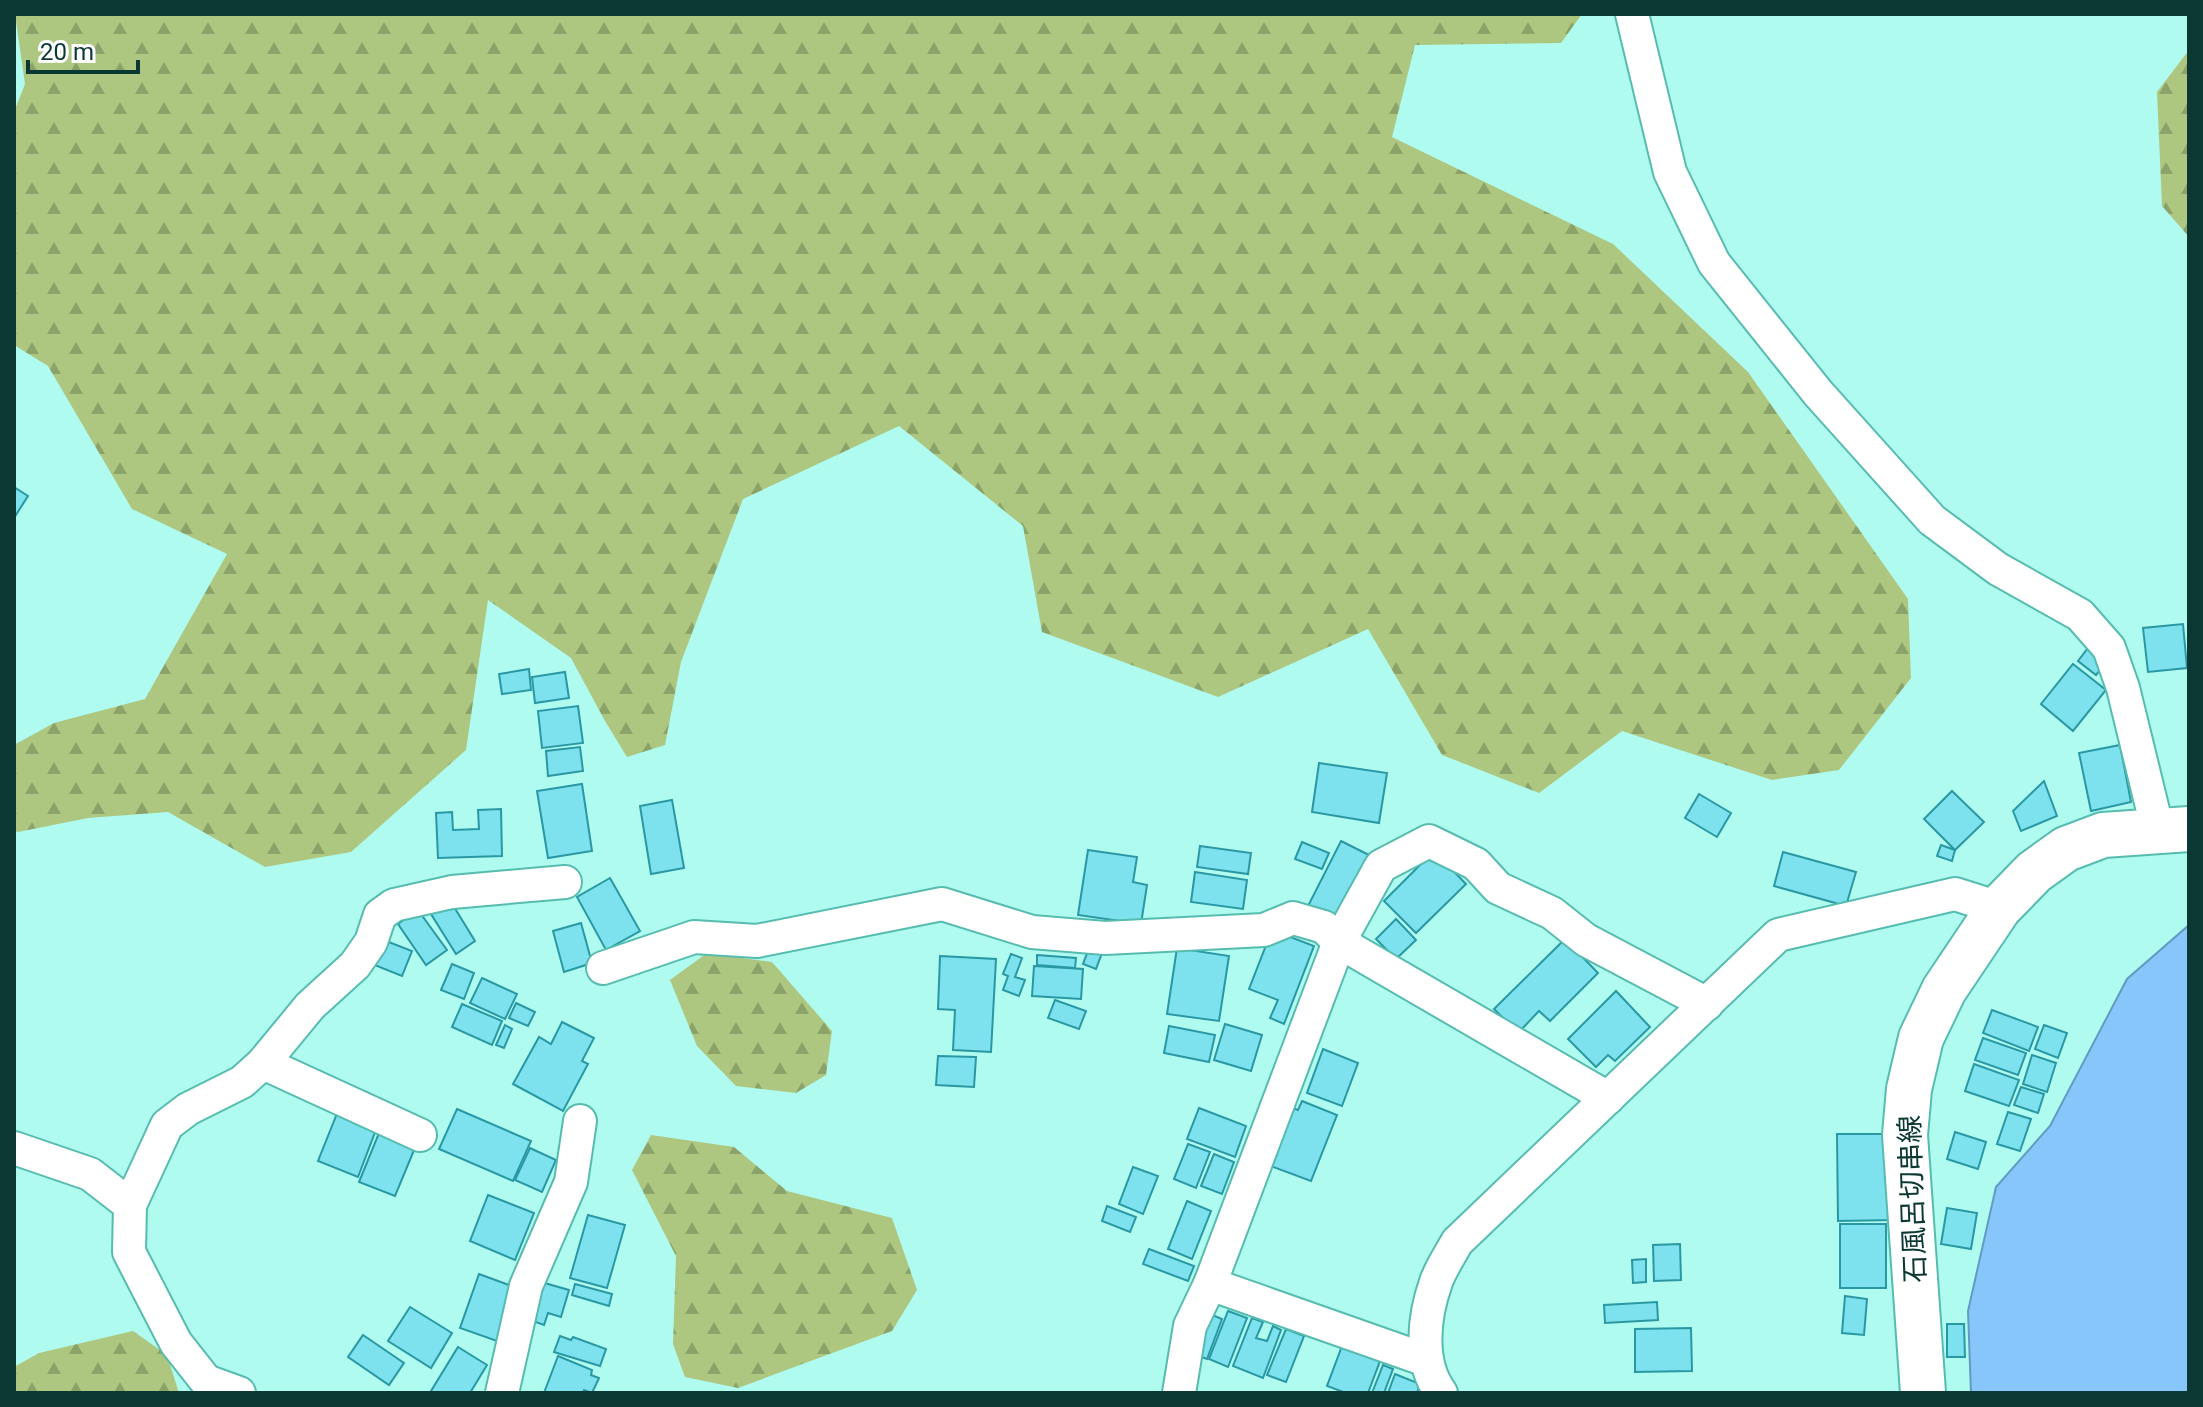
<svg xmlns="http://www.w3.org/2000/svg" width="2203" height="1407" viewBox="0 0 2203 1407" font-family="Roboto,'Noto Sans JP',sans-serif">
	<defs>
		<pattern id="forest-firs" width="22" height="20" patternUnits="userSpaceOnUse" patternTransform="scale(2)"><rect width="22" height="20" fill="#adc780"/><path d="M5 1l3.5 6h-7zM16 11l3.5 6h-7z" fill="#8ba369"/></pattern>
	</defs>
	<rect width="100%" height="100%" fill="#affbf0"/>
	<!-- forest -->
	<g fill="url(#forest-firs)">
		<polygon points="15,14 1582,14 1561,43 1415,45 1392,137 1613,244 1748,372 1908,599 1911,678 1839,770 1772,780 1622,731 1539,793 1442,755 1368,629 1218,697 1042,632 1023,526 899,426 743,499 681,662 665,745 627,757 605,721 571,658 488,600 466,750 351,852 265,867 168,812 88,818 18,832 14,831 14,745 54,723 145,699 227,554 132,509 48,366 14,345 14,112 25,84"/>
		<polygon points="2189,50 2189,237 2162,206 2157,92"/>
		<polygon points="707,953 772,962 832,1031 826,1075 796,1093 736,1086 697,1046 670,980"/>
		<polygon points="651,1135 734,1147 787,1191 892,1218 917,1290 892,1331 738,1388 685,1377 673,1344 676,1256 632,1170"/>
		<polygon points="133,1331 167,1355 179,1393 14,1393 14,1367 39,1353"/>
	</g>
	<!-- water -->
	<polygon fill="#87c6fb" stroke="#629bbf" stroke-width="2" points="2189,925 2189,1393 1971,1393 1968,1311 1996,1187 2050,1126 2127,979"/>
	<!-- building -->
	<g fill="#7de2ed" stroke="#2a98a3" stroke-width="2">
		<polygon points="14,487 28,496 14,518"/>
		<polygon points="2183,624 2187,668 2148,672 2143,628"/>
		<polygon points="2088,648 2106,663 2096,675 2078,661"/>
		<polygon points="2073,664 2106,690 2073,731 2041,704"/>
		<polygon points="529,669 531,690 502,694 499,674"/>
		<polygon points="565,672 569,698 535,703 532,677"/>
		<polygon points="578,706 583,743 542,748 538,711"/>
		<polygon points="2120,745 2131,802 2091,811 2079,753"/>
		<polygon points="580,747 583,771 548,776 546,751"/>
		<polygon points="1319,763 1387,773 1379,823 1312,812"/>
		<polygon points="2044,781 2057,816 2021,831 2013,811"/>
		<polygon points="582,784 592,851 548,858 537,791"/>
		<polygon points="1952,791 1984,822 1955,850 1924,819"/>
		<polygon points="1699,794 1731,813 1717,837 1685,818"/>
		<polygon points="672,800 684,868 651,874 640,806"/>
		<polygon points="501,809 502,856 438,858 436,813 452,812 453,830 479,829 478,810"/>
		<polygon points="1341,841 1373,857 1339,924 1307,908"/>
		<polygon points="1302,842 1329,853 1322,869 1295,859"/>
		<polygon points="1941,845 1955,850 1952,861 1937,856"/>
		<polygon points="1200,846 1251,853 1248,874 1197,867"/>
		<polygon points="1088,850 1137,857 1133,882 1147,885 1141,924 1078,915"/>
		<polygon points="1434,851 1466,884 1416,933 1384,901"/>
		<polygon points="1783,852 1856,872 1846,906 1774,886"/>
		<polygon points="1195,872 1247,880 1243,909 1191,902"/>
		<polygon points="610,878 640,931 606,950 577,897"/>
		<polygon points="451,902 475,941 456,954 431,914"/>
		<polygon points="418,910 447,950 426,965 398,924"/>
		<polygon points="1396,919 1416,940 1396,959 1376,939"/>
		<polygon points="581,923 592,963 564,972 553,931"/>
		<polygon points="1272,930 1314,946 1284,1024 1270,1018 1278,1000 1249,989"/>
		<polygon points="381,939 412,951 402,976 372,964"/>
		<polygon points="1565,939 1598,973 1550,1021 1539,1011 1518,1033 1494,1009"/>
		<polygon points="1089,948 1102,953 1096,969 1083,964"/>
		<polygon points="1177,948 1229,956 1219,1021 1167,1014"/>
		<polygon points="1011,954 1022,958 1015,977 1025,980 1019,996 1003,990 1008,976 1003,974"/>
		<polygon points="1037,955 1076,958 1075,968 1037,965"/>
		<polygon points="940,956 996,959 991,1052 953,1050 955,1010 938,1009"/>
		<polygon points="452,964 474,973 464,999 441,990"/>
		<polygon points="1034,966 1083,969 1081,999 1032,996"/>
		<polygon points="482,978 517,994 505,1019 470,1003"/>
		<polygon points="1616,991 1650,1027 1615,1061 1608,1055 1596,1067 1568,1039"/>
		<polygon points="1055,1000 1086,1011 1079,1029 1048,1018"/>
		<polygon points="516,1003 535,1012 528,1026 509,1018"/>
		<polygon points="462,1004 502,1021 492,1045 452,1027"/>
		<polygon points="1992,1010 2038,1027 2029,1051 1983,1033"/>
		<polygon points="562,1022 594,1038 582,1061 588,1064 563,1111 513,1084 539,1037 551,1044"/>
		<polygon points="1225,1024 1262,1035 1251,1071 1214,1060"/>
		<polygon points="505,1025 512,1029 504,1048 496,1045"/>
		<polygon points="2044,1025 2067,1033 2058,1058 2035,1049"/>
		<polygon points="1169,1026 1215,1035 1209,1062 1164,1053"/>
		<polygon points="1983,1038 2026,1053 2018,1075 1975,1060"/>
		<polygon points="1323,1049 1358,1063 1342,1106 1307,1093"/>
		<polygon points="2032,1055 2056,1063 2047,1092 2023,1084"/>
		<polygon points="938,1056 976,1057 974,1087 936,1085"/>
		<polygon points="1974,1064 2019,1080 2009,1106 1965,1091"/>
		<polygon points="2021,1087 2044,1094 2038,1113 2014,1105"/>
		<polygon points="1302,1101 1337,1115 1311,1181 1268,1165 1290,1107 1298,1110"/>
		<polygon points="1199,1108 1246,1126 1235,1157 1187,1139"/>
		<polygon points="457,1109 531,1141 513,1181 439,1149"/>
		<polygon points="338,1111 377,1127 358,1177 318,1161"/>
		<polygon points="2008,1112 2031,1119 2020,1151 1997,1144"/>
		<polygon points="381,1128 417,1143 395,1196 359,1182"/>
		<polygon points="1955,1132 1986,1142 1978,1169 1947,1159"/>
		<polygon points="1837,1134 1893,1134 1894,1220 1838,1221"/>
		<polygon points="1188,1144 1210,1152 1196,1188 1174,1179"/>
		<polygon points="530,1148 556,1160 542,1192 515,1180"/>
		<polygon points="1214,1154 1234,1162 1222,1194 1201,1186"/>
		<polygon points="1133,1167 1158,1176 1143,1214 1119,1204"/>
		<polygon points="488,1195 534,1213 515,1260 470,1241"/>
		<polygon points="1187,1201 1211,1211 1192,1259 1168,1249"/>
		<polygon points="1107,1206 1136,1217 1130,1232 1102,1221"/>
		<polygon points="1947,1208 1977,1213 1971,1249 1941,1244"/>
		<polygon points="588,1215 625,1225 607,1288 570,1278"/>
		<rect x="1840" y="1224" width="46" height="64"/>
		<polygon points="1680,1244 1681,1280 1654,1281 1653,1245"/>
		<polygon points="1149,1249 1194,1266 1188,1281 1143,1264"/>
		<polygon points="1646,1259 1646,1282 1633,1283 1632,1260"/>
		<polygon points="479,1274 517,1288 497,1341 460,1328"/>
		<polygon points="541,1282 569,1290 561,1317 548,1313 544,1325 527,1319"/>
		<polygon points="575,1284 612,1294 609,1306 572,1295"/>
		<polygon points="1845,1296 1867,1299 1864,1335 1842,1333"/>
		<polygon points="1657,1302 1658,1320 1605,1323 1604,1305"/>
		<polygon points="410,1307 452,1333 431,1368 388,1341"/>
		<polygon points="1228,1311 1247,1318 1228,1367 1209,1359"/>
		<polygon points="1205,1312 1222,1319 1207,1359 1190,1353"/>
		<polygon points="1252,1318 1263,1322 1256,1338 1267,1341 1273,1326 1281,1330 1263,1378 1233,1366"/>
		<polygon points="1947,1324 1964,1324 1965,1357 1947,1357"/>
		<polygon points="1691,1328 1692,1371 1635,1372 1635,1329"/>
		<polygon points="1286,1329 1304,1336 1286,1382 1267,1375"/>
		<polygon points="363,1335 404,1363 389,1385 348,1357"/>
		<polygon points="560,1336 571,1340 573,1337 606,1349 600,1366 554,1352"/>
		<polygon points="1342,1346 1380,1361 1368,1393 1346,1393 1327,1386"/>
		<polygon points="458,1347 487,1365 470,1393 434,1393 431,1391"/>
		<polygon points="558,1356 592,1370 591,1375 599,1378 592,1393 584,1390 583,1393 544,1393"/>
		<polygon points="1383,1365 1393,1369 1384,1393 1372,1393"/>
		<polygon points="1395,1374 1420,1384 1417,1393 1388,1393"/>
	</g>
	<g fill="none" stroke-linecap="round" stroke-linejoin="round">
		<defs>
			<g id="street">
				<polyline points="1632,14 1670,172 1714,263 1818,393 1932,520 1998,569 2080,615 2109,648 2123,688 2158,831"/>
				<polyline points="603,968 694,937 757,941 942,904 1032,932 1105,938 1264,930 1293,918 1324,927 1339,942 1608,1098"/>
				<polyline points="263,1063 420,1135"/>
				<polyline points="14,1148 90,1174 130,1205 129,1252 176,1343 206,1381 239,1393"/>
				<polyline points="130,1205 167,1125 188,1109 242,1082 263,1063 310,1006 355,965 371,942 380,915 394,905 452,892 565,882"/>
				<polyline points="1210,1284 1426,1360"/>
				<polyline points="502,1393 526,1286 571,1182 580,1121"/>
				<polyline points="1179,1393 1190,1326 1210,1284 1339,942 1381,866 1429,841 1476,864 1498,888 1552,913 1586,940 1707,1004"/>
				<path d="M1441 1393C1418 1362 1424 1316 1436 1282 1441 1268 1450 1255 1457 1242L1778 935 1955 894 1999 908"/>
			</g>
			<polyline id="secondary" points="1923,1393 1905,1135 1909,1089 1921,1038 1944,990 1999,908 2034,872 2066,849 2103,835 2189,829"/>
		</defs>
		<!-- street casing -->
		<use href="#street" stroke="#57bcb0" stroke-width="36"/>
		<!-- secondary casing -->
		<use href="#secondary" stroke="#57bcb0" stroke-width="48"/>
		<!-- street -->
		<use href="#street" stroke="#fff" stroke-width="32"/>
		<!-- secondary -->
		<use href="#secondary" stroke="#fff" stroke-width="44"/>
	</g>
	<g text-anchor="middle" stroke-width="7" stroke-linejoin="round" paint-order="stroke">
		<!-- street labels -->
		<g font-size="28" fill="#0b3833" stroke="#fff">
			<text transform="translate(1912 1199) rotate(-92)" y="10">石風呂切串線</text>
		</g>
	</g>
	<!-- border -->
	<rect width="2203" height="1407" fill="none" stroke="#0b3833" stroke-width="32"/>
	<!-- scale -->
	<path d="M28 60v12h110v-12" fill="none" stroke="#0b3833" stroke-width="4"/>
	<text x="40" y="60" font-size="24" fill="#0b3833" stroke="#ffffff" stroke-width="6" paint-order="stroke">20 m</text>
</svg>
